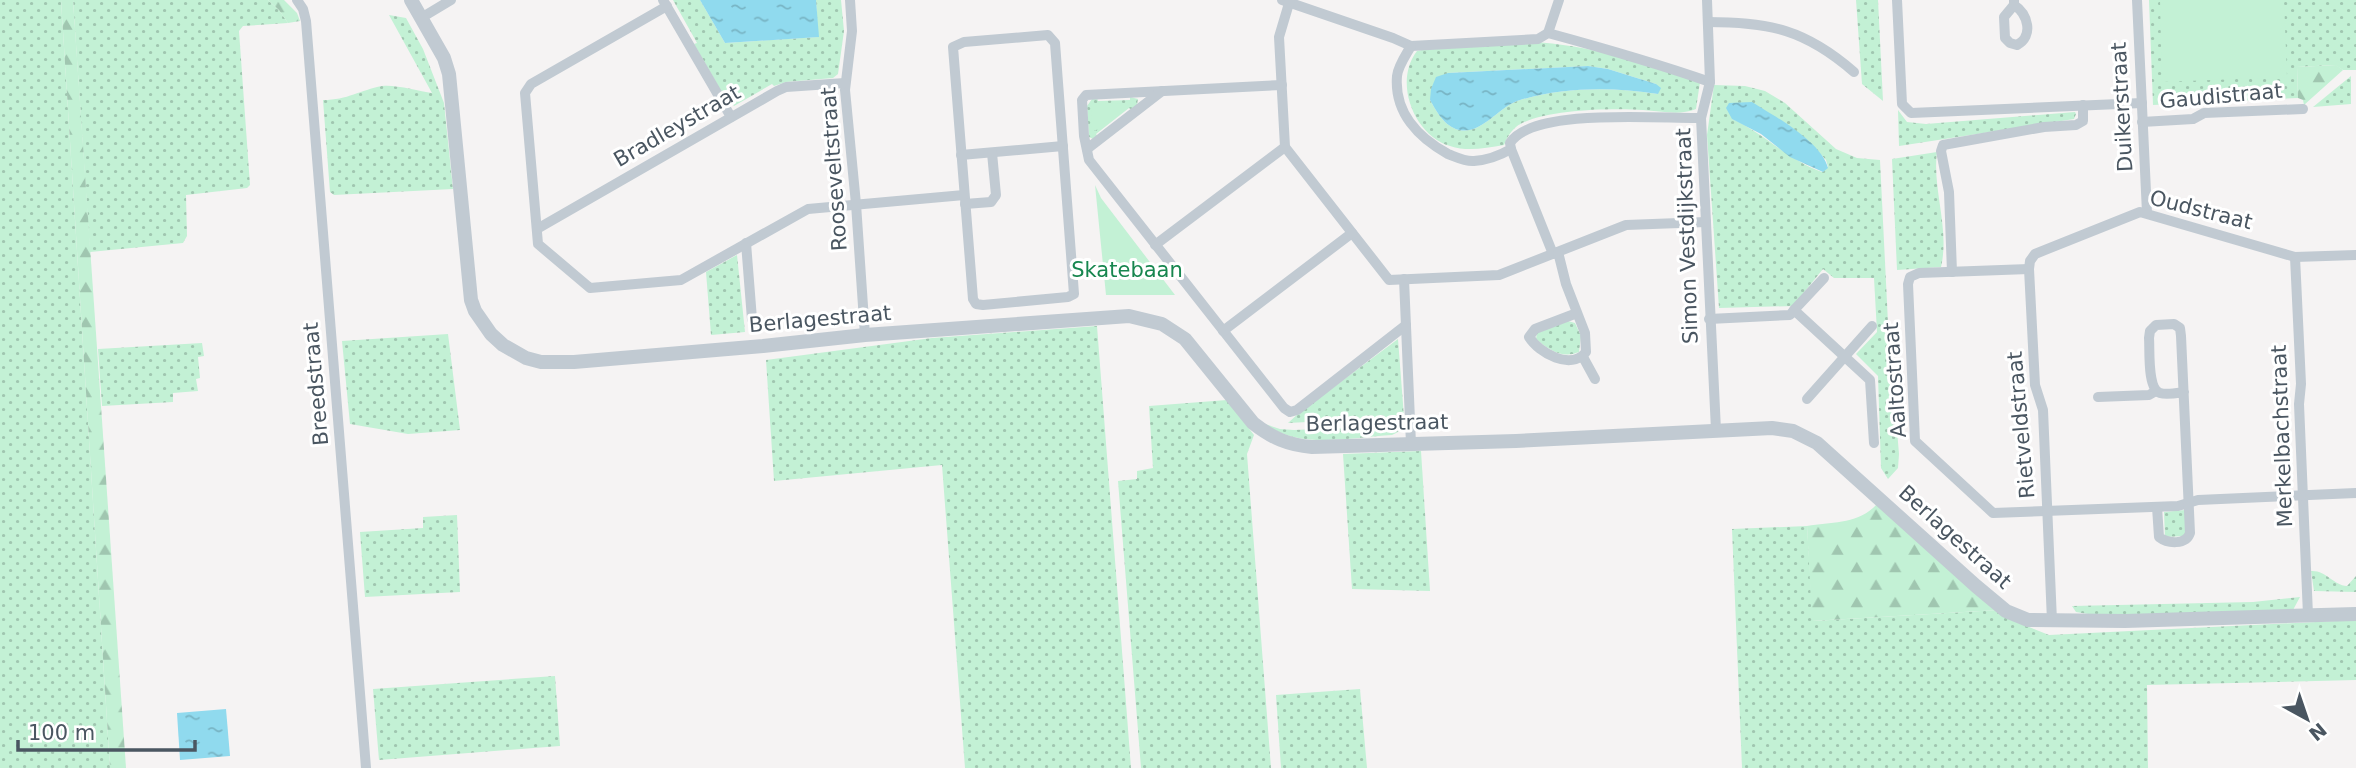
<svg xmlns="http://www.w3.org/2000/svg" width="2356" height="768" viewBox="0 0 2356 768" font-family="'DejaVu Sans',sans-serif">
	<defs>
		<pattern id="grass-dots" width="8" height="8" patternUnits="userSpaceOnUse" patternTransform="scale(1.75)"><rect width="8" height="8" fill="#c3f1d5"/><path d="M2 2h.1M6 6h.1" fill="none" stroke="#a0c6b0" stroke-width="1.8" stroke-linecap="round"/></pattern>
		<pattern id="forest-firs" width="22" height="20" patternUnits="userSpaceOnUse" patternTransform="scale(1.75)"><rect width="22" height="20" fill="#c3f1d5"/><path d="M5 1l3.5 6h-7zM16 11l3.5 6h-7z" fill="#a0c6b0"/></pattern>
		<pattern id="water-ripples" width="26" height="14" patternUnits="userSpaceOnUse" patternTransform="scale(1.75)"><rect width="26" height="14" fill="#90daee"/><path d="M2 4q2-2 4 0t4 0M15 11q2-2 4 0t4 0" fill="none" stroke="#78b4c4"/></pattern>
	</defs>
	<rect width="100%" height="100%" fill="#f5f3f3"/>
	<!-- grass -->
	<g fill="url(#grass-dots)" fill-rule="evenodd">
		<polygon points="0,0 61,0 110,768 0,768"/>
		<polygon points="73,0 268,0 279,10 288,23 243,26 239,31 250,185 247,188 186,195 187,236 183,243 90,252"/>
		<polygon points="673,0 700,0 725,43 818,37 816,0 841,0 844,31 838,74 833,78 786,82 774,86 772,84 734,106 729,100 727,101 694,44 697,43"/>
		<polygon points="1856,0 1878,0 1883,101 1862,84"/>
		<polygon points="2149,0 2356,0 2356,70 2343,70 2335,65 2297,67 2298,98 2153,105"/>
		<path d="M389 15 406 18 423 49 444 103 453 189 334 195 330 192 323 100C348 100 360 90 382 86 394 84 419 91 432 93Z"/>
		<path d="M1530 42C1590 44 1643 64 1700 82L1696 109C1679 116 1661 111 1643 110 1613 108 1539 109 1516 127 1510 132 1507 138 1504 145 1485 148 1468 152 1450 146 1414 135 1393 82 1417 51L1430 48ZM1588 66 1608 69 1656 84 1658 94C1612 87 1565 87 1520 100 1499 106 1482 135 1459 130 1444 126 1437 112 1430 100L1448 73Z"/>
		<polygon points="2351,76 2351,104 2313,107"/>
		<path d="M1714 85 1745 86 1765 91 1785 103 1836 149 1857 158 1880 160 1888 323 1899 454 1898 468 1888 479 1881 468 1878 376 1856 354 1877 332 1874 278H1834L1823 269 1793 306 1719 308 1707 135ZM1732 119 1787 125 1809 142 1826 160 1828 167 1822 172C1789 161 1764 133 1732 119Z"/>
		<polygon points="1130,97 1138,99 1137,105 1132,110 1129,108 1096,134 1098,137 1093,139 1089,137 1087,106 1092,99 1097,98 1098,101 1130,100"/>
		<polygon points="1898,110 1907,122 1926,124 2075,112 2076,114 2074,119 1899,146"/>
		<path d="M1937 152C1932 189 1950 229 1941 267L1897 270 1892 159Z"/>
		<polygon points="737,255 745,332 711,335 706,272"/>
		<path d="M1568 321 1575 323 1581 336 1579 352C1562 359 1549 350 1536 339L1537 333Z"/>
		<polygon points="1097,326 1131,768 965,768 942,465 774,481 766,360 932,338"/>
		<polygon points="448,334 460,430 408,434 350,424 342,341"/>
		<polygon points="1398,339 1404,417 1288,423 1299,413"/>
		<polygon points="202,343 204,356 198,357 200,378 196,379 198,391 173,393 173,402 102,406 98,349"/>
		<polygon points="1227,400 1254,435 1247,454 1271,768 1141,768 1118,481 1137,479 1137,471 1153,468 1149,406"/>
		<path d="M1265 424 1280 429 1294 430 1402 425 1398 432 1392 435C1352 437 1300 450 1265 424Z"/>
		<polygon points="1421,451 1430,591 1352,589 1343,454"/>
		<polygon points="2185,510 2185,536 2165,537 2164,512"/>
		<polygon points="457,515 460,592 365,597 360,532 423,528 423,517"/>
		<polygon points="1807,526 1813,621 1998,610 2029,627 2049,635 2356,620 2356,680 2147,685 2148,768 1742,768 1732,529"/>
		<path d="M2311 571C2326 570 2333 585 2347 586L2356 576V592L2314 591Z"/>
		<polygon points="2300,597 2293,610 2229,614 2094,615 2076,612 2072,606 2253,602"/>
		<polygon points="555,676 560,746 379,760 373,689"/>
		<polygon points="1360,689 1367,768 1281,768 1276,695"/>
	</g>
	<!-- forest -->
	<g fill="url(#forest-firs)">
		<polygon points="61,0 73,0 126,768 110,768"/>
		<polygon points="268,0 284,0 297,13 300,21 288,23 279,10"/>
		<polygon points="2336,65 2343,70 2304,105 2303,100 2298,98 2297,67"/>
		<path d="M1877 504 1998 610 1812 621 1807 526C1832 522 1859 524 1877 504Z"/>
	</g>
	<!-- park -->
	<g fill="#c3f1d5">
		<polygon points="2160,0 2284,0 2287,77 2162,82"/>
		<polygon points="1122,103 1122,110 1095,131 1092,128 1091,104"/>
		<polygon points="1095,185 1101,198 1175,295 1106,295"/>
	</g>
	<!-- water -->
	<g fill="url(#water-ripples)">
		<polygon points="700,0 816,0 819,37 725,43"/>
		<path d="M1588 66 1608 69 1656 84 1661 88 1658 94C1612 87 1565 87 1520 100 1499 106 1482 135 1459 130 1444 126 1437 112 1430 100L1431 89 1436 77 1448 73Z"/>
		<path d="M1752 102C1774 116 1821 141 1828 168L1823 172 1790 157 1761 134 1732 119 1726 108 1729 103Z"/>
		<polygon points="226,709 230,756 180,760 177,713"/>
	</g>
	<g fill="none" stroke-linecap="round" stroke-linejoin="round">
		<!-- minor -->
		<g stroke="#c1cad2" stroke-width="10">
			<polyline points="297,0 303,9 306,21 366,768"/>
			<polyline points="663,0 731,117"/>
			<polyline points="850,0 852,31 845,90 856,204 865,335"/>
			<path d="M1282 0 1393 38 1411 46 1538 39 1548 33C1603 48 1656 63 1710 82"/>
			<polyline points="1290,0 1279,37 1285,147 1389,280 1499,275 1626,225 1706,222"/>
			<polyline points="1707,0 1710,82 1701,118 1716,430"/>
			<polyline points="1897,0 1902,104 1911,113 2142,103"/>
			<path d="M2014 0V5L2004 17 2005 38 2010 43 2017 45C2034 36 2028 14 2014 5"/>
			<polyline points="2137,0 2147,213"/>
			<polyline points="667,6 531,84 525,93 538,244 590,288 681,280 808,209 964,195"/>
			<polyline points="421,18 451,0"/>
			<path d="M1708 22C1770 22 1806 30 1854 72"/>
			<polyline points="1548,33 1559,0"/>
			<polygon points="1048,35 1055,43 1074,294 1068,297 983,305 976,304 973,299 953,47 964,42"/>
			<path d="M1411 46C1406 55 1398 66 1397 76 1394 113 1419 138 1448 154 1456 157 1466 162 1474 161 1488 160 1499 156 1511 149L1510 143C1533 107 1661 119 1701 118"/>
			<polyline points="1282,85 1086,95 1082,100 1084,136 1089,160 1284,408 1290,412 1297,410 1406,325"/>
			<polyline points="2142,122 2193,119 2204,113 2303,109"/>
			<polyline points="1087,149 1162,91"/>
			<polyline points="1511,149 1553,254"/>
			<polyline points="961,155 1063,146"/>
			<polyline points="965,204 991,202 996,195 992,153"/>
			<polyline points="537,229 777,91 786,87 845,83"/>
			<polyline points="746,243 752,319"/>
			<polyline points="1155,245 1285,147"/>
			<path d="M1558 252 1566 284 1585 333 1586 352C1571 371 1539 353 1529 337L1535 329 1577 313"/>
			<polyline points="2295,257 2301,384 2299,404 2308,615"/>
			<polyline points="2029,269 1919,273 1910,277 1908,284 1915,441 1993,513 2178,506 2198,500 2356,493"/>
			<polyline points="1952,272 1949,192 1941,151 1943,145 2044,127 2076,125 2083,121 2083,105"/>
			<polyline points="1404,279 1411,444"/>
			<polyline points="1794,310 1824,278"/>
			<polyline points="1709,319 1790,315 1794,310 1870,380 1874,443"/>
			<polyline points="1223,331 1352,233"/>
			<polyline points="1583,357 1595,379"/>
			<polyline points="2098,397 2149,395 2156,391"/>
			<polyline points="1807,399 1872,326"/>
			<path d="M2157 507 2159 537C2168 544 2186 545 2190 533L2181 336 2180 328 2174 324 2156 325 2150 331 2149 338C2150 350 2147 389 2160 393 2167 395 2177 393 2184 392"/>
			<polyline points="2052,621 2043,410 2035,385 2029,269 2030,261 2035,254 2140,212 2295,257 2356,255"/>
		</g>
		<!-- tertiary -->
		<path stroke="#c1cad2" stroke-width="14" d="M411 0 444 58 449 74 471 300 475 311 491 334 503 345 526 358 541 362H574L763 346 865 335 1129 316 1162 324 1185 339 1253 423C1272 438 1288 445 1312 447L1516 441 1772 428 1793 431 1817 443 1976 586 2006 611 2028 620 2125 621 2356 614"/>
	</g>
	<g text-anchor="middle" stroke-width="6" stroke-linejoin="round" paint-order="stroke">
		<!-- street labels -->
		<g font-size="21" fill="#4a5661" stroke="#fff">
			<text transform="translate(2221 96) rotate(-5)" y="7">Gaudistraat</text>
			<text transform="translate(2122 107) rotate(-93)" y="7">Duikerstraat</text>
			<text transform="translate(677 126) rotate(-30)" y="7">Bradleystraat</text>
			<text transform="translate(834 169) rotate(-94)" y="7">Rooseveltstraat</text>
			<text transform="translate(2201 210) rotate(14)" y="7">Oudstraat</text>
			<text transform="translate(1687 236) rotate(-92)" y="7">Simon Vestdijkstraat</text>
			<text transform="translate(820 319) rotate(-5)" y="7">Berlagestraat</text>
			<text transform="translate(1895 380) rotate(-94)" y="7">Aaltostraat</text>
			<text transform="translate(316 384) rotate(-95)" y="7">Breedstraat</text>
			<text transform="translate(1377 423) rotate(-1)" y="7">Berlagestraat</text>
			<text transform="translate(2021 425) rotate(-95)" y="7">Rietveldstraat</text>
			<text transform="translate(2282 436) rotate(-92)" y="7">Merkelbachstraat</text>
			<text transform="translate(1955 537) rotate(42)" y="7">Berlagestraat</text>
		</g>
		<!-- park labels -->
		<g font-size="21" fill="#17864f" stroke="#fff">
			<text x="1127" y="277">Skatebaan</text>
		</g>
	</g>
	<!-- north arrow -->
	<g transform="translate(2307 719) rotate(140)" stroke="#ffffff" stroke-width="5" paint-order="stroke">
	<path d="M0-5L12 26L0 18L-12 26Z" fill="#4a5661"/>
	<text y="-10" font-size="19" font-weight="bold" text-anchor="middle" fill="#4a5661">N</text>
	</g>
	<!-- scale -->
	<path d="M18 740v10h177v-10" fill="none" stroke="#4a5661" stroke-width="3.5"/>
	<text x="28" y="740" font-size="21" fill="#4a5661" stroke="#ffffff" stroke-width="5" paint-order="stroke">100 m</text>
</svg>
